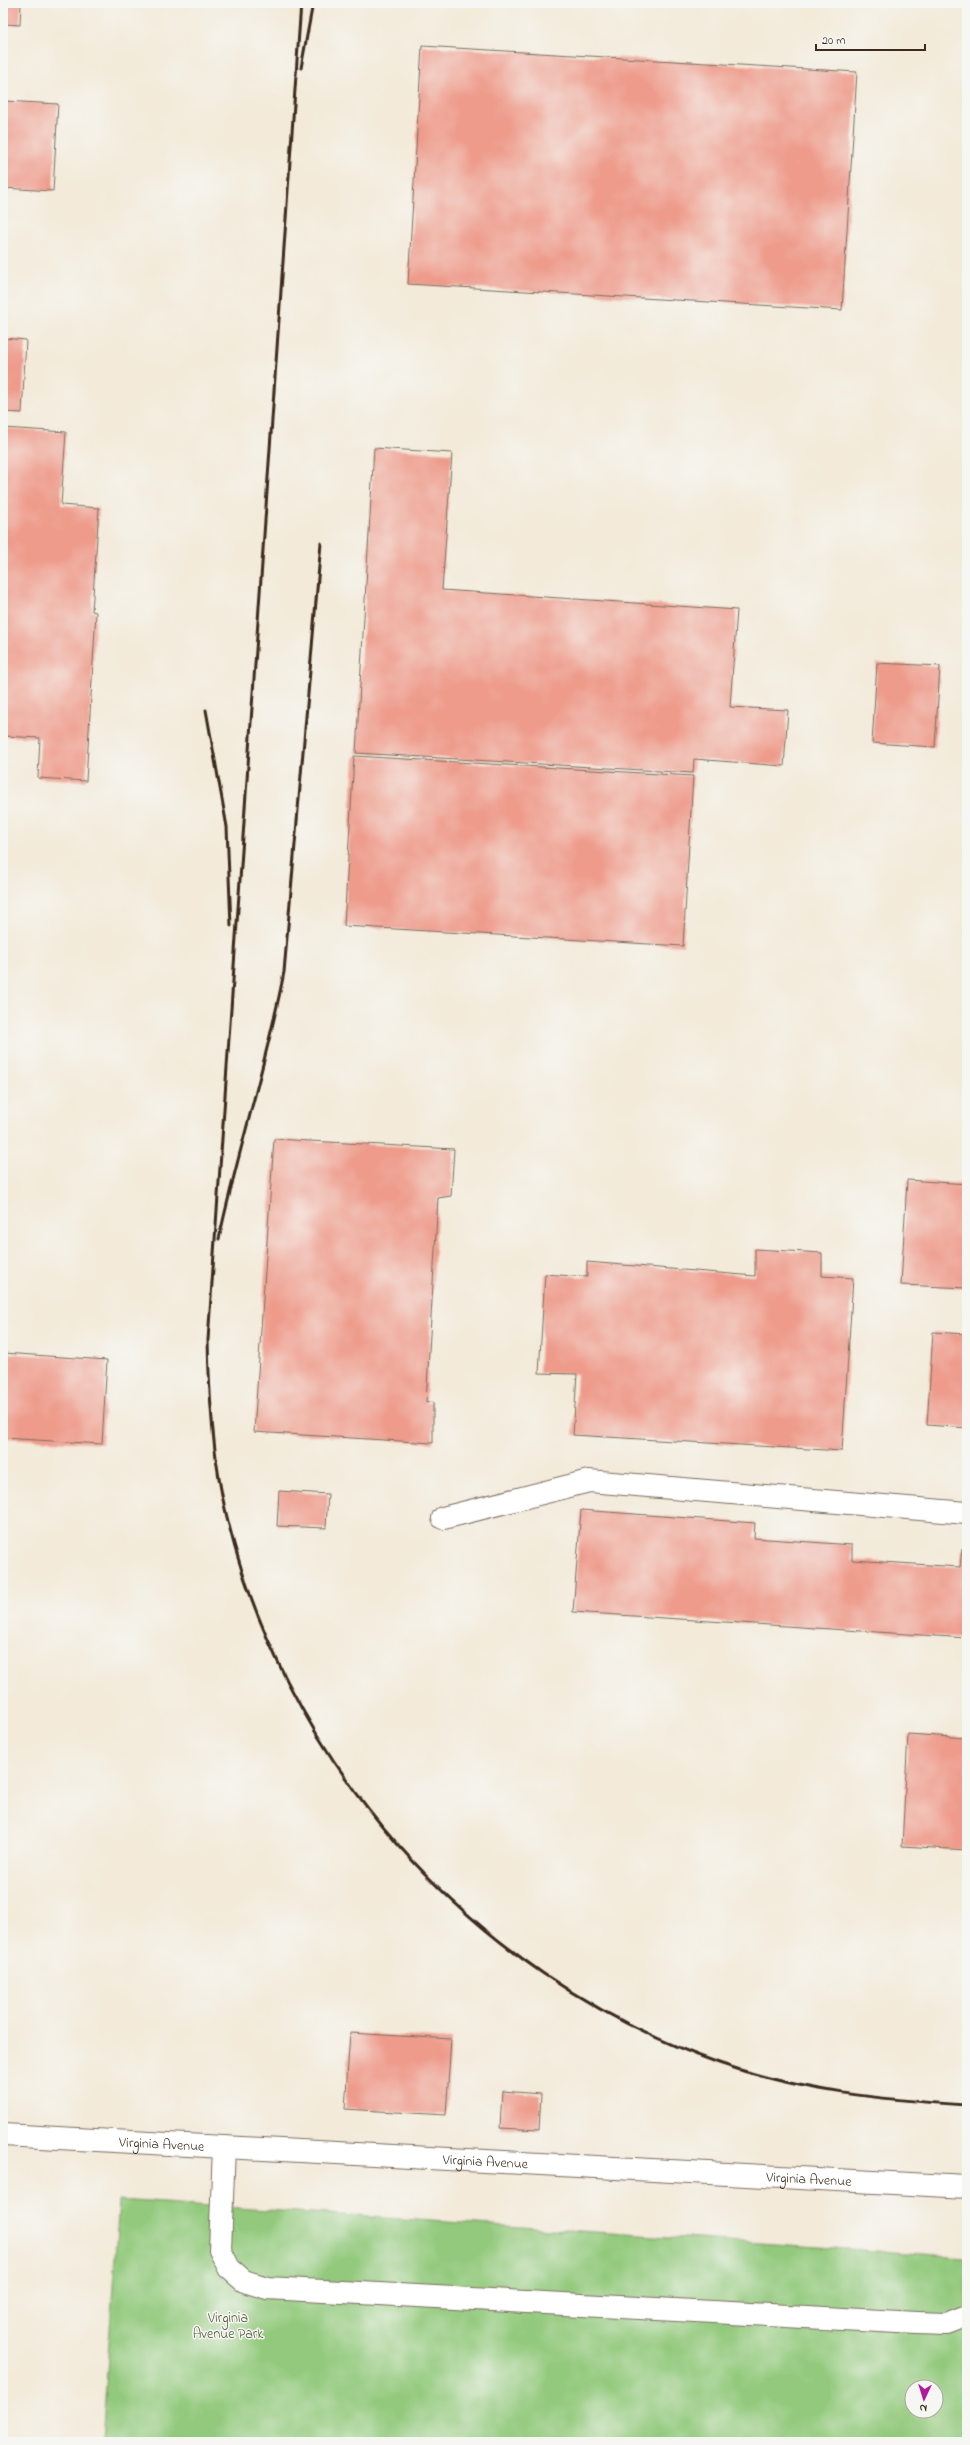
<svg xmlns="http://www.w3.org/2000/svg" width="970" height="2445" viewBox="0 0 970 2445" font-family="'Indie Flower',sans-serif">
	<rect width="100%" height="100%" fill="#f6f6f2"/>
	<filter id="ink" filterUnits="userSpaceOnUse"><feTurbulence type="fractalNoise" baseFrequency=".025" numOctaves="2"/><feDisplacementMap in="SourceGraphic" scale="8" xChannelSelector="R" yChannelSelector="G"/><feConvolveMatrix kernelMatrix="1 2 1 2 8 2 1 2 1" color-interpolation-filters="sRGB"/></filter>
	<filter id="wash" filterUnits="userSpaceOnUse"><feTurbulence type="fractalNoise" baseFrequency=".012" numOctaves="4" result="noise"/><feDisplacementMap in="SourceGraphic" scale="16" xChannelSelector="R" yChannelSelector="G"/><feGaussianBlur stdDeviation="0.9" result="paint"/><feColorMatrix in="noise" values="0 0 0 0 0 0 0 0 0 0 0 0 0 0 0 0 0 1.4 0 .05"/><feComposite in="paint" operator="in"/></filter>
	<g filter="url(#wash)">
		<rect width="100%" height="100%" fill="#f3ead9"/>
		<!-- green -->
		<path fill="#92c97b" stroke="#667a4c" fill-rule="evenodd" d="M119 2200 967 2257V2442H102ZM912 2387H936V2411H912Z"/>
		<g id="blocks">
			<!-- building -->
			<g fill="#ee9b8b">
				<polygon points="3,3 21,3 20,25 3,24"/>
				<polygon points="422,46 857,72 842,310 408,284"/>
				<polygon points="3,101 58,104 53,191 3,188"/>
				<polygon points="3,338 26,340 22,413 3,412"/>
				<polygon points="3,428 66,432 61,505 99,508 92,611 96,612 86,781 38,778 40,738 3,736"/>
				<polygon points="374,448 452,453 442,590 737,610 730,707 788,710 784,766 694,759 693,773 356,753"/>
				<polygon points="877,663 940,666 935,747 872,743"/>
				<polygon points="354,756 693,776 683,946 344,926"/>
				<polygon points="274,1139 454,1149 451,1196 438,1198 426,1403 433,1402 433,1443 254,1432"/>
				<polygon points="907,1180 967,1184 967,1288 901,1285"/>
				<polygon points="755,1249 822,1253 822,1276 853,1278 842,1451 573,1435 577,1374 539,1373 545,1274 587,1277 587,1262 755,1276"/>
				<polygon points="933,1332 967,1334 967,1428 927,1425"/>
				<polygon points="3,1353 107,1360 102,1444 3,1438"/>
				<polygon points="279,1491 328,1494 326,1528 277,1526"/>
				<polygon points="581,1510 755,1523 754,1538 852,1545 852,1560 960,1567 962,1549 967,1549 967,1638 573,1612"/>
				<polygon points="908,1734 967,1738 967,1850 902,1846"/>
				<polygon points="350,2033 451,2039 446,2115 345,2109"/>
				<polygon points="502,2091 541,2094 539,2130 500,2128"/>
			</g>
		</g>
	</g>
	<g filter="url(#ink)">
		<use href="#blocks" fill-opacity="0" stroke="#7b6d5f" stroke-width="1"/>
		<g fill="none" stroke-linecap="round" stroke-linejoin="round">
			<defs>
				<g id="service">
					<polyline points="443,1518 589,1481 967,1513"/>
					<polyline points="224,2147 220,2250 229,2268 244,2281 267,2288 917,2323 946,2324 967,2316"/>
				</g>
				<g id="tertiary">
					<path id="s1" d="M3 2135 967 2187"/>
				</g>
			</defs>
			<!-- service casing -->
			<use href="#service" stroke="#7b6d5f" stroke-width="24"/>
			<!-- tertiary casing -->
			<use href="#tertiary" stroke="#7b6d5f" stroke-width="24"/>
			<!-- service -->
			<use href="#service" stroke="#fff" stroke-width="22"/>
			<!-- tertiary -->
			<use href="#tertiary" stroke="#fff" stroke-width="22"/>
			<!-- rail -->
			<g stroke="#3b2a1e" stroke-width="3">
				<path d="M301 3 208 1340C209 1392 212 1444 222 1495 276 1755 469 1975 719 2063 798 2091 883 2100 967 2105"/>
				<polyline points="301,68 313,3"/>
				<polyline points="206,710 227,827 231,926"/>
				<path d="M219 1239C238 1150 267 1062 284 972L321 543"/>
			</g>
		</g>
	</g>
	<g text-anchor="middle" stroke-width="3" stroke-linejoin="round" paint-order="stroke">
		<!-- street labels -->
		<g font-size="14" fill="#3b2a1e" stroke="#f6f6f2">
			<text dy="5" stroke="none"><textPath href="#s1" startOffset="159">Virginia Avenue</textPath></text>
			<text dy="5" stroke="none"><textPath href="#s1" startOffset="483">Virginia Avenue</textPath></text>
			<text dy="5" stroke="none"><textPath href="#s1" startOffset="807">Virginia Avenue</textPath></text>
		</g>
		<!-- park labels -->
		<g font-size="14" fill="#555a3a" stroke="#f6f6f2">
			<text x="228" y="2322">Virginia<tspan x="228" dy="16">Avenue Park</tspan></text>
		</g>
	</g>
	<!-- margin -->
	<rect width="970" height="2445" fill="none" stroke="#f6f6f2" stroke-width="16"/>
	<!-- north arrow -->
	<g transform="translate(924 2399) rotate(184)"><circle r="19" fill="#f6f6f2" stroke="#aba49d"/>
	<path d="M0-3L7 15L0 10L-7 15Z" fill="#b5179e"/>
	<text y="-6" font-size="11" font-weight="bold" text-anchor="middle" fill="#3b2a1e">N</text>
	</g>
	<!-- scale -->
	<path d="M816 44v6h109v-6" fill="none" stroke="#3b2a1e" stroke-width="2"/>
	<text x="822" y="44" font-size="12" fill="#3b2a1e" stroke="#f6f6f2" stroke-width="3" paint-order="stroke">20 m</text>
</svg>
